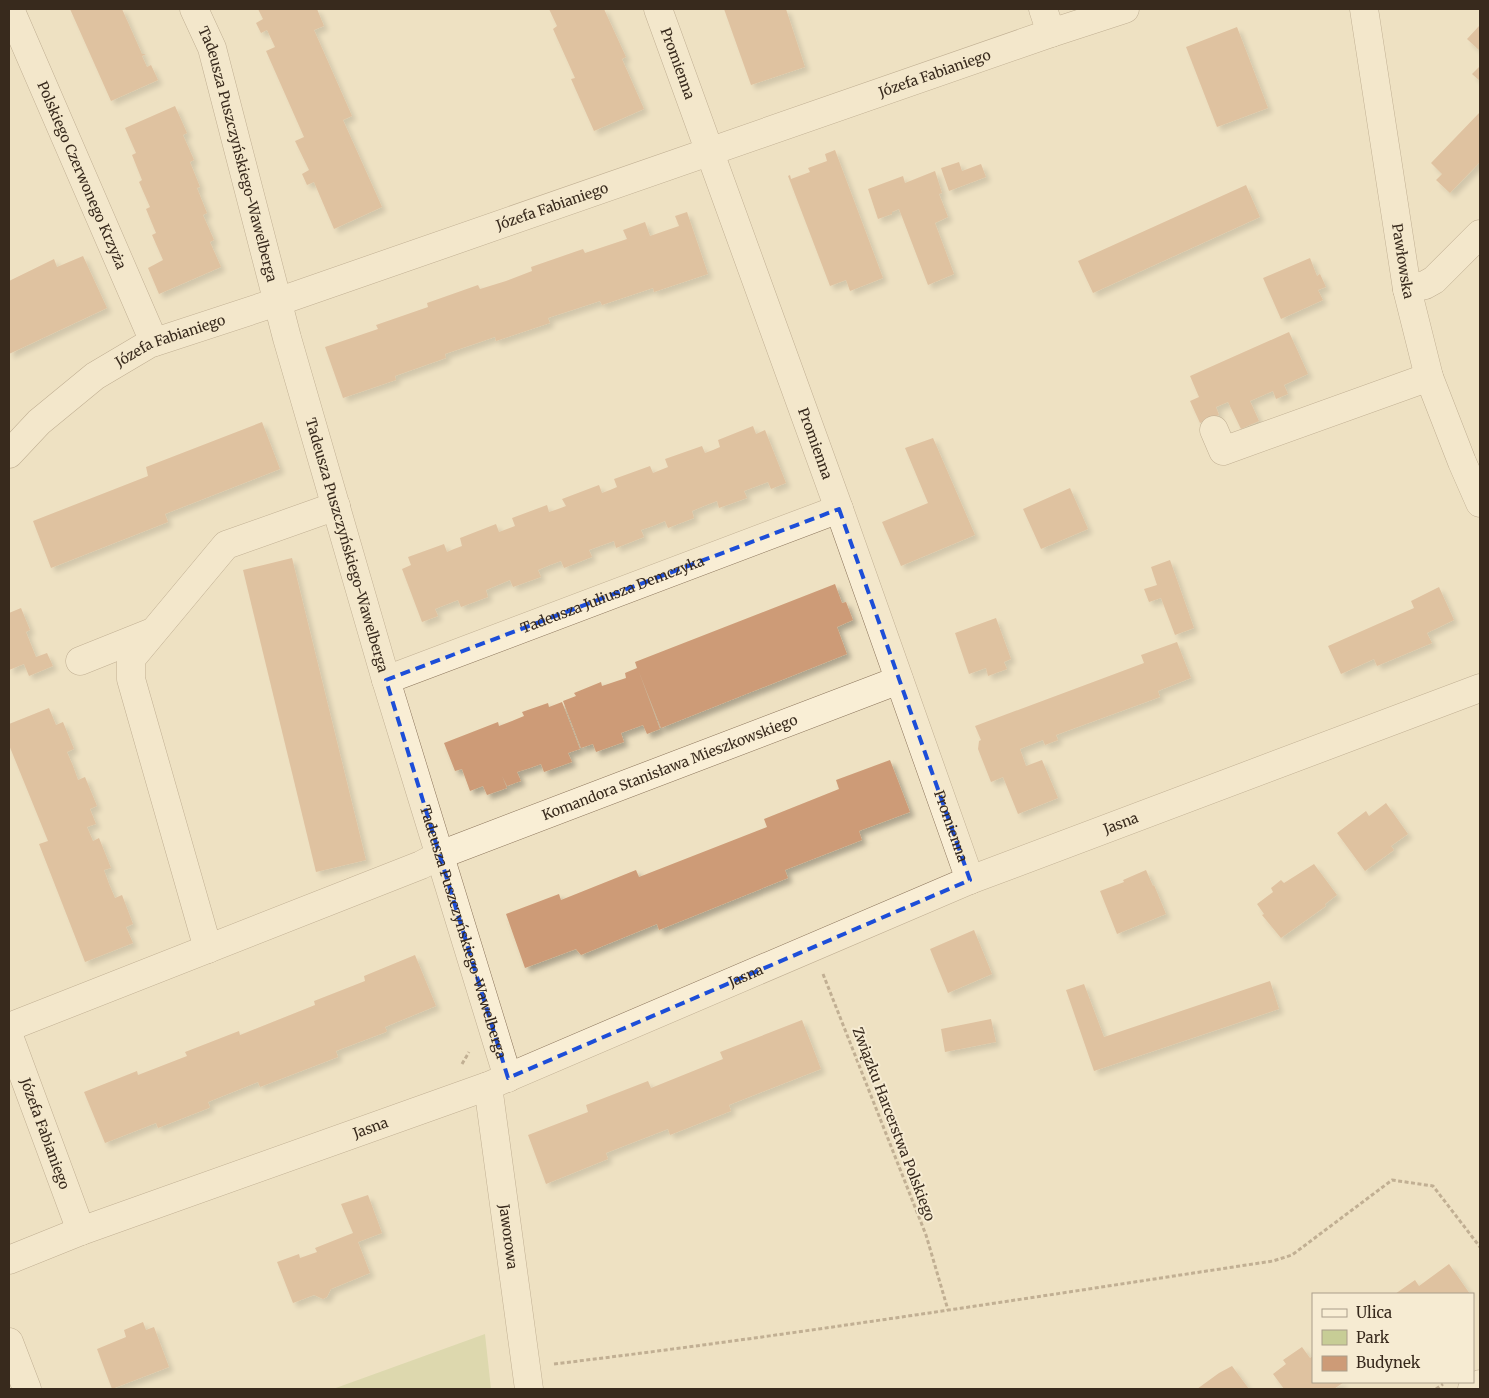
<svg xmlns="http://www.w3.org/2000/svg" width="1489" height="1398" viewBox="0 0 1489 1398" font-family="Merriweather,serif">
	<defs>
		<filter id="shadow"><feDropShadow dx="4.5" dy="4.5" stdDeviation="2.5" flood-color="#0004"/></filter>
	</defs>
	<rect width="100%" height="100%" fill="#eee1c2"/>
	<!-- green -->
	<polygon fill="#c7cd96" points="485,1334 491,1389 333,1389"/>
	<!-- building -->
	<g fill="#cd9b77" filter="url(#shadow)">
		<polygon points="70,9 122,9 142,54 146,54 142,56 147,67 151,65 158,80 111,101"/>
		<polygon points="258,9 317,9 324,26 314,30 352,116 343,120 382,207 334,229 314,182 307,185 302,174 309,170 295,141 304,137 266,51 275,47 267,30 261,33 256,23 263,19"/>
		<polygon points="549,9 604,9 626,57 622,59 644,109 594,131 571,79 575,78 553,29 557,26"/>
		<polygon points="724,9 786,9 805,67 751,85"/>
		<polygon points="1480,25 1480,51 1467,39"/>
		<polygon points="1237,27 1268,108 1217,127 1186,47"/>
		<polygon points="1480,66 1480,81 1472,74"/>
		<polygon points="175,106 187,133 183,135 194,160 190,162 200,187 197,188 207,213 203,215 214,240 210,242 221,267 159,294 148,268 163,260 152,235 156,233 146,209 150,207 139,182 142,180 132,155 136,153 125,128"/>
		<polygon points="1480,112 1480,162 1450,193 1436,180 1442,174 1431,163"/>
		<polygon points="835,150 883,278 850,291 846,280 830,286 788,176 790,175 791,179 810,172 808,168 827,161 825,154"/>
		<polygon points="959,162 962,171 981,164 986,177 949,191 941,168"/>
		<polygon points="935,171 942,193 939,194 948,217 935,223 954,274 928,285 899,209 892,212 892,214 878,219 868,189 903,176 905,183"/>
		<polygon points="1246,185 1260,217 1093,293 1078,261"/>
		<polygon points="687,212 708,274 654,292 653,288 602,305 600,301 548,318 550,323 496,341 495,337 445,354 446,358 395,376 396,380 343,398 325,347 378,329 376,325 428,307 427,303 478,285 480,289 506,281 532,271 531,267 583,249 585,253 627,239 623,230 645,222 650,236 679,226 675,216"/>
		<polygon points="83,256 107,308 9,354 9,281 54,259 57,267"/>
		<polygon points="1310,258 1317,276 1320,274 1326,287 1318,290 1323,300 1281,319 1263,278"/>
		<polygon points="1289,332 1308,374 1284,385 1288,394 1276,399 1273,391 1250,401 1259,421 1241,429 1228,402 1216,407 1219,415 1200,423 1190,401 1199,397 1190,376"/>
		<polygon points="262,422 280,469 165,514 168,522 51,568 33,521 148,476 146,467"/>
		<polygon points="753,426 756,434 765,430 786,483 771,489 768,482 744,491 747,498 719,508 717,501 704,506 692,511 694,518 668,528 665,521 653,526 641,530 644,537 616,548 614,541 589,550 592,557 564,568 561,561 550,565 538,570 541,577 513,587 510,580 486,590 488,597 461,607 458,600 435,609 438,616 422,622 402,569 411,565 408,557 444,544 447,552 454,549 462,546 460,538 496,524 499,532 515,526 512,518 547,505 549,512 558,509 566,506 562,499 599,485 602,493 610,490 617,487 614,479 650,466 653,473 668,467 665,459 702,446 705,453 713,450 720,447 718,440"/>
		<polygon points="933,438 975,535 901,566 882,522 928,503 905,448"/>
		<polygon points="1070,488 1088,529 1041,549 1023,509"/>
		<polygon points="292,558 366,860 316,872 243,570"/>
		<polygon points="1170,560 1194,628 1175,635 1161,598 1149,602 1144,589 1157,585 1151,567"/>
		<polygon points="835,584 842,603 846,602 853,620 837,627 847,654 661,728 639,672 660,729 647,734 643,725 621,733 624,742 596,752 593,744 581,748 563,701 576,696 574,693 601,682 602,686 626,678 625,673 637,668 635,662"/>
		<polygon points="1439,587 1454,620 1427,633 1432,643 1377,666 1374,659 1341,674 1328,646 1414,608 1411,601"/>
		<polygon points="21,608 30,630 26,632 36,657 47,653 53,666 29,676 24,664 9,670 9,613"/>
		<polygon points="996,618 1011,659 1004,662 1007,669 988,676 986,668 969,674 955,633"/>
		<polygon points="1177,642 1191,678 1158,691 1160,697 1056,735 1058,740 1045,745 1043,740 1020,749 1026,766 1042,760 1058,798 1018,814 1003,777 991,782 978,749 979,741 981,740 975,726 1144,663 1141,655"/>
		<polygon points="562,702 580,749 568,753 572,762 544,772 541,764 530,768 517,772 521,781 507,786 502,776 507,788 487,795 483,786 470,791 462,769 455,771 444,743 498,722 499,726 512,721 524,716 522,712 548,703 549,707"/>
		<polygon points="49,708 56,725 63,722 74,749 67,752 73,766 78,780 85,777 97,806 90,809 96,824 87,827 93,841 99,838 111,868 104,870 109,884 115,898 122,895 133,924 126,927 133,943 85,962 39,844 48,841 9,745 9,724"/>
		<polygon points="890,760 910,812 859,831 862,840 785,870 788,878 659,930 657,924 581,955 576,949 525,968 506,914 559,894 561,900 636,870 639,877 767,827 764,819 839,789 836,780"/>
		<polygon points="1386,803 1408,834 1391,846 1394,850 1365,871 1337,833 1366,811 1369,816"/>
		<polygon points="1314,864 1337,895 1325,904 1326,906 1281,938 1262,915 1264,914 1257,904 1273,892 1271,888 1281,880 1284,883"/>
		<polygon points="1146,870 1153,886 1154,885 1166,914 1117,934 1100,891 1124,882 1123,880"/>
		<polygon points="974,930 992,974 948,993 930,949"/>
		<polygon points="415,955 436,1006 385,1027 387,1031 386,1032 336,1051 338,1057 260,1087 258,1082 208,1102 210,1107 209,1108 158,1128 156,1123 105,1143 84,1092 137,1071 138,1075 187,1056 185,1052 239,1031 240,1035 315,1005 314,1001 365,981 364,976"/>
		<polygon points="1270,981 1279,1009 1094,1071 1066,990 1084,984 1104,1037"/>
		<polygon points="991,1019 996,1042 945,1052 941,1029"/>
		<polygon points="802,1020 821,1069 729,1105 731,1111 670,1135 668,1129 606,1153 608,1159 546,1184 528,1135 588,1112 586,1105 648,1081 651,1088 723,1059 720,1052"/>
		<polygon points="368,1195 382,1233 358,1242 370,1273 331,1289 327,1297 323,1299 314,1295 293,1303 277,1262 299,1254 300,1258 317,1252 315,1248 353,1233 341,1204"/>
		<polygon points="1449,1264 1470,1294 1395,1294 1415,1280 1419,1286"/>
		<polygon points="143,1322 146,1330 154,1327 169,1367 112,1389 97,1349 126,1337 124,1330"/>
		<polygon points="1302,1347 1310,1358 1313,1356 1313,1382 1344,1382 1334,1389 1284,1389 1273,1374 1286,1364 1283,1360"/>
		<polygon points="1232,1366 1249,1389 1197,1389 1219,1373"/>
	</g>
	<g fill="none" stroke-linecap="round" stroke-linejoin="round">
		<defs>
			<g id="minor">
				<path id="s1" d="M10 9 154 342"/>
				<path id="s2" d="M194 9 212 48 287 338 386 680 508 1078"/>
				<path id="s3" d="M658 9 839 509 970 880"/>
				<polyline points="1043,9 1051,33"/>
				<path id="s4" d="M1364 9 1407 289 1429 377 1462 462 1480 503"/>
				<polyline points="1407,289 1425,285 1434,280 1480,234"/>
				<polyline points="1214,430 1223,451 1429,377"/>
				<path id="s5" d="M9 454 39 422 95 376 149 344 277 302 1051 33 1125 9"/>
				<polyline points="80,661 150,633"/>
				<path id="s6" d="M386 680 839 509"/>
				<polyline points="208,949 131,679 131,659 226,545 336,506"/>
				<path id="s7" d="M9 1027 421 865 440 855 899 680"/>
				<path id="s8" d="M9 1036 81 1231"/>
				<path id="s9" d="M488 1086 529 1389"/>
				<path id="s10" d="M9 1260 81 1231 488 1086 970 880 1480 688"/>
				<polyline points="9,1342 27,1389"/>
				<polyline points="1472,1389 1480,1384"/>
			</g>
		</defs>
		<!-- minor casing -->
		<use href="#minor" stroke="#897259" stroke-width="29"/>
		<!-- path -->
		<g stroke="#897259" stroke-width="3" stroke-dasharray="4 2.5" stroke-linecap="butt">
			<polyline points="823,974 926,1235 948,1310"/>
			<polyline points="462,1064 469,1052"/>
			<path d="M554 1364C795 1335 1034 1297 1273 1261L1292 1255 1392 1180 1433 1186 1480 1247"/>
			<polyline points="1436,1389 1443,1384"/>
		</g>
		<!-- minor -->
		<use href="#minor" stroke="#f9eed5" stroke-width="28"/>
	</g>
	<!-- marked area -->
	<path d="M0 0H1489V1398H0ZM839 509 970 880 508 1078 386 680Z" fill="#eee1c2" fill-opacity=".55" fill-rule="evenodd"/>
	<path fill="none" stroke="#1d4ed8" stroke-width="4" stroke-dasharray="10 6" stroke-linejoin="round" d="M839 509 970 880 508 1078 386 680Z"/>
	<g text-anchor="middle" stroke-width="4" stroke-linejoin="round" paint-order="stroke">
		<!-- street labels -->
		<g font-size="14" fill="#382a1d" stroke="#f6ebd2">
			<text dy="5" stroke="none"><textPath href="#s3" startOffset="58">Promienna</textPath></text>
			<text dy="5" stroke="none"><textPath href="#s5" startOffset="1010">Józefa Fabianiego</textPath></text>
			<text dy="5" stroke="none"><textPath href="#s2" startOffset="152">Tadeusza Puszczyńskiego-Wawelberga</textPath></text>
			<text dy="5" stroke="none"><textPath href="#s1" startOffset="181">Polskiego Czerwonego Krzyża</textPath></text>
			<text dy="5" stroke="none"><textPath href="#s5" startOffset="605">Józefa Fabianiego</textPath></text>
			<text dy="5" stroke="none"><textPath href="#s4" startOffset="255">Pawłowska</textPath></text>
			<text dy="5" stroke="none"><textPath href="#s5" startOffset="200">Józefa Fabianiego</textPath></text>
			<text dy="5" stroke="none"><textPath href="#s3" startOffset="462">Promienna</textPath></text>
			<text dy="5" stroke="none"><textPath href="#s2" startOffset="558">Tadeusza Puszczyńskiego-Wawelberga</textPath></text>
			<text dy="5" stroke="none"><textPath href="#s6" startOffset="242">Tadeusza Juliusza Demczyka</textPath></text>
			<text dy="5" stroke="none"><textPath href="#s7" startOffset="710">Komandora Stanisława Mieszkowskiego</textPath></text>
			<text dy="5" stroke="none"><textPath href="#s10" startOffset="1195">Jasna</textPath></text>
			<text dy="5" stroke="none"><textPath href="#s3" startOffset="868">Promienna</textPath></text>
			<text dy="5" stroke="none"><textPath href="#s2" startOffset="962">Tadeusza Puszczyńskiego-Wawelberga</textPath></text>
			<text dy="5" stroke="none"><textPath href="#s10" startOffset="790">Jasna</textPath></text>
			<text transform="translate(894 1124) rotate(69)" y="5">Związku Harcerstwa Polskiego</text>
			<text dy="5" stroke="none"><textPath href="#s10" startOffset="385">Jasna</textPath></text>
			<text dy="5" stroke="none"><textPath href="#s8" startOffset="104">Józefa Fabianiego</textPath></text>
			<text dy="5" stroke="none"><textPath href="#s9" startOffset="152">Jaworowa</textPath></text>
		</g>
	</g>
	<!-- border -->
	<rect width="1489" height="1398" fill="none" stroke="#382a1d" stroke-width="20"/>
	<!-- legend -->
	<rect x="1312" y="1293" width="162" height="90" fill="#f6ebd2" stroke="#aa9e8a"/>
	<rect x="1322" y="1309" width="25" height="8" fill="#f9eed5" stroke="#aa9e8a"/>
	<text x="1356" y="1318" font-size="15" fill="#382a1d">Ulica</text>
	<rect x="1322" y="1330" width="25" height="15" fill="#c7cd96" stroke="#aa9e8a"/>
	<text x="1356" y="1343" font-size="15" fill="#382a1d">Park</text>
	<rect x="1322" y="1356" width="25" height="15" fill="#cd9b77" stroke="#aa9e8a"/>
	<text x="1356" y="1368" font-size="15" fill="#382a1d">Budynek</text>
</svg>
